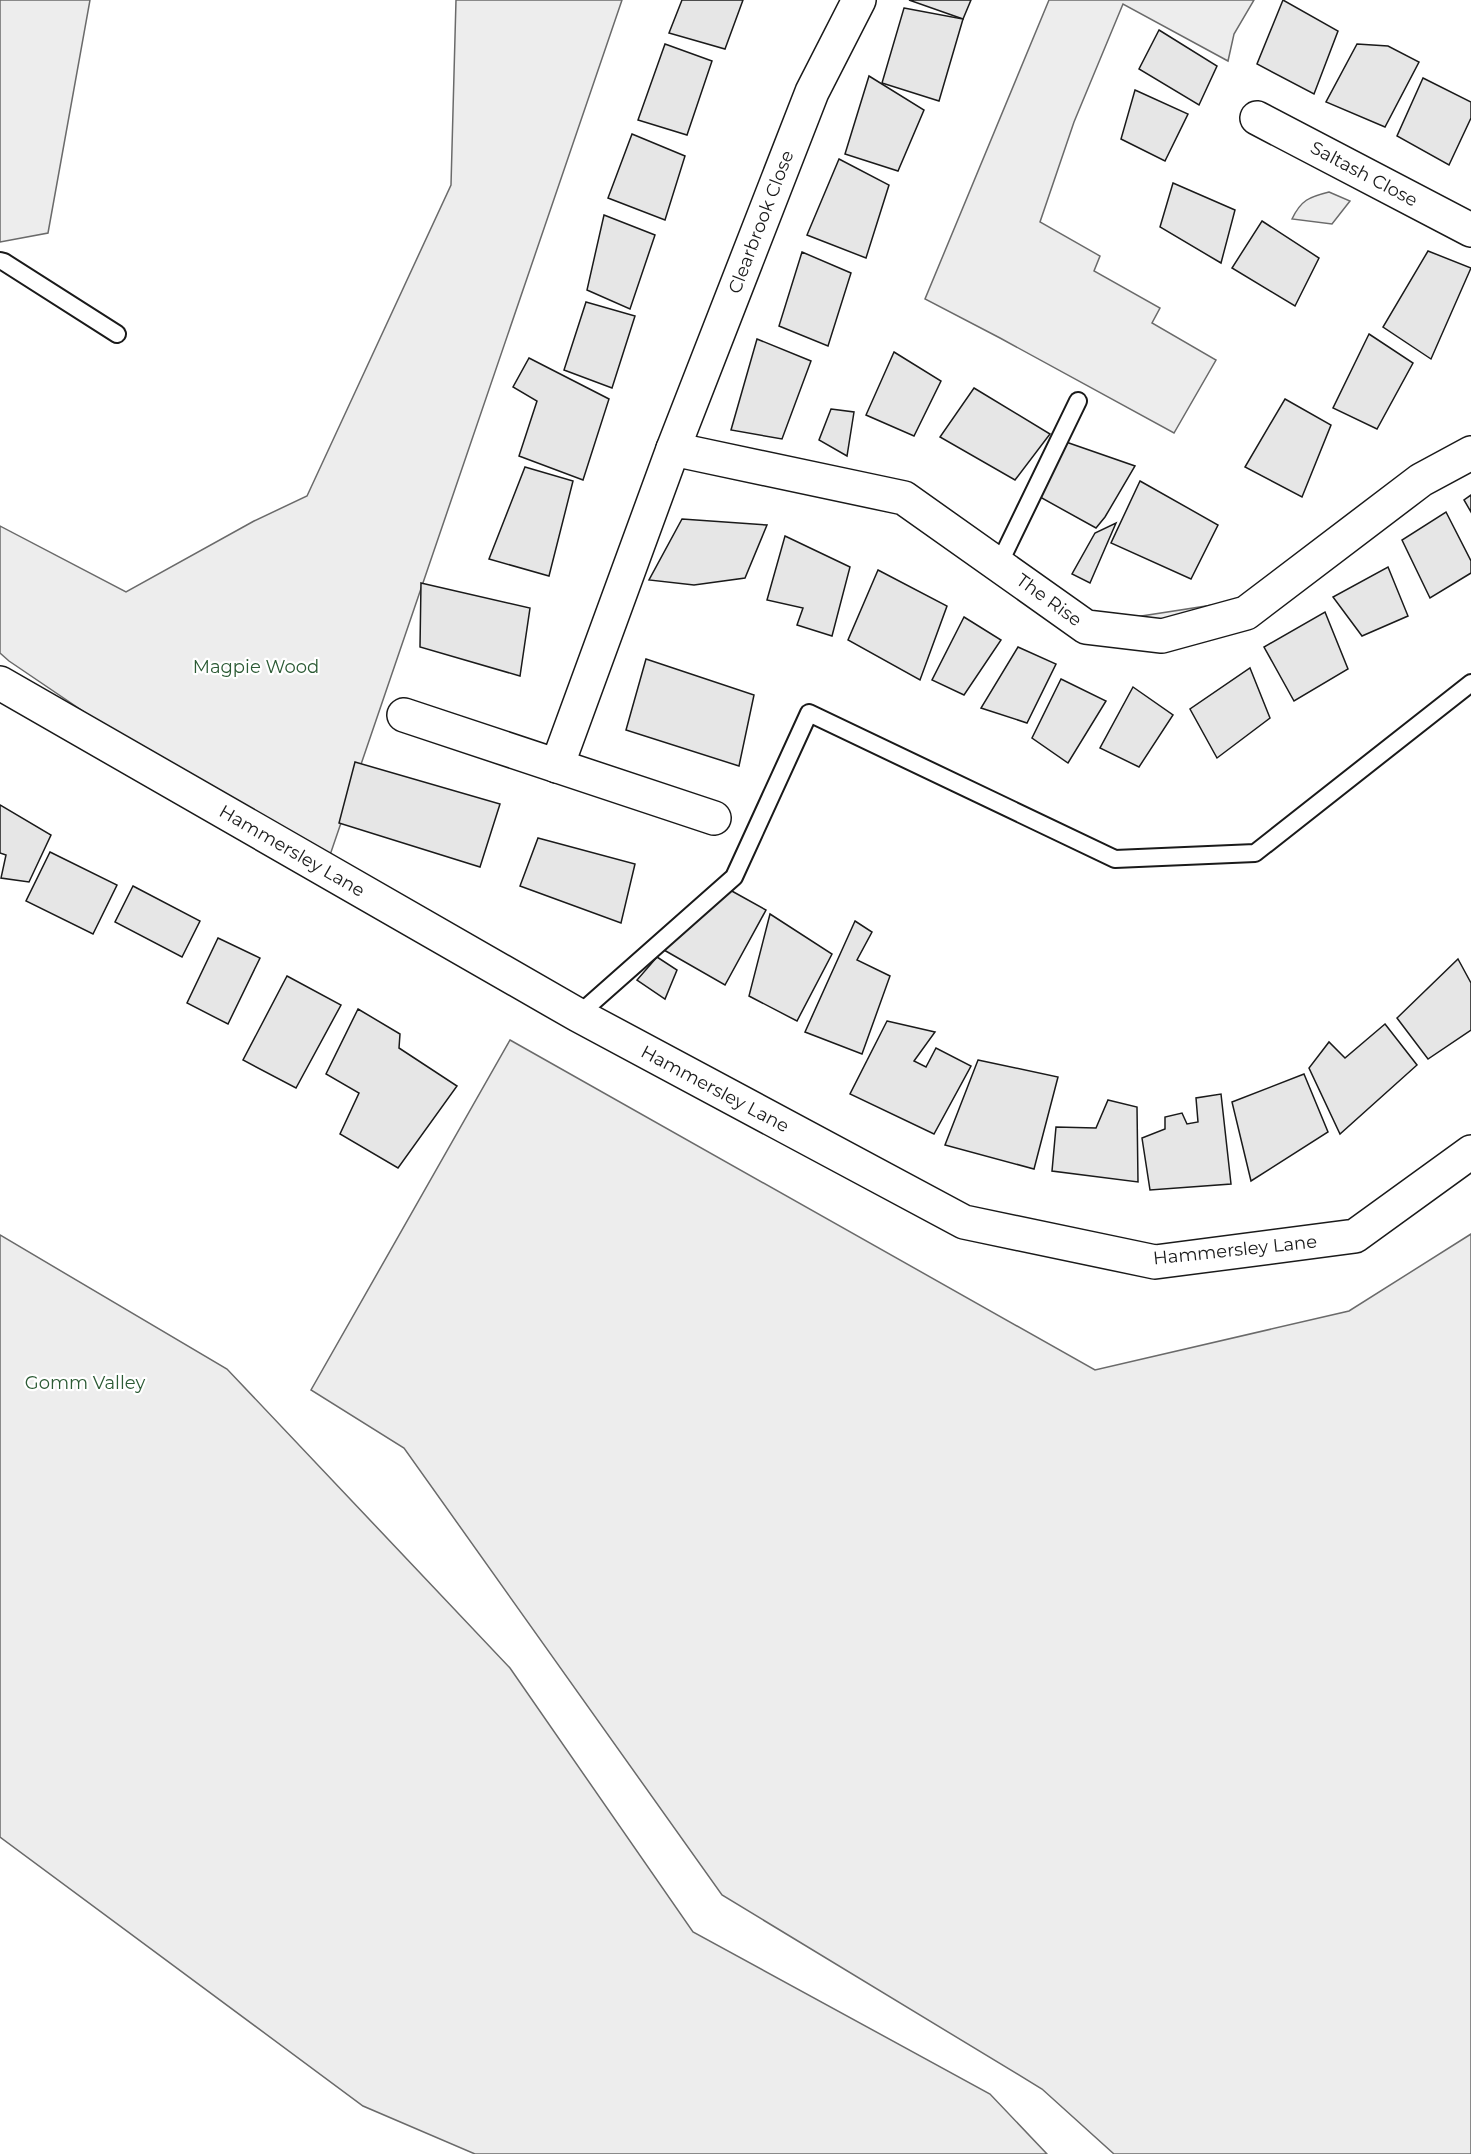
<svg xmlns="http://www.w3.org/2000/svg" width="1471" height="2154" viewBox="0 0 1471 2154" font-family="Montserrat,sans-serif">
	<rect width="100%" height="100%" fill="#fff"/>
	<!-- green -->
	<g fill="#ededed" stroke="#6a6a6a" stroke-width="1.5">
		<polygon points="0,0 90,0 48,233 0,242"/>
		<polygon points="456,0 622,0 328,861 139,749 9,661 0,653 0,526 126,592 254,521 307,496 451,185"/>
		<polygon points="1049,0 1254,0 1234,34 1228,61 1123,4 1074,122 1040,222 1100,256 1094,271 1160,308 1152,323 1216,360 1174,433 1000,338 925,299"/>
		<path d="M1329 192 1350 201 1332 224 1292 219C1301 200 1309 197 1329 192Z"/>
		<polygon points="1213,605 1190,625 1109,621"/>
		<polygon points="510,1040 1095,1370 1349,1311 1471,1234 1471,2154 1114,2154 1042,2089 722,1895 404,1448 311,1390"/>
		<polygon points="0,1235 227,1369 510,1668 693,1932 990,2094 1047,2154 475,2154 363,2106 0,1837"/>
	</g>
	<!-- building -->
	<g fill="#e6e6e6" stroke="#1a1a1a" stroke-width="1.5">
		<polygon points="682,0 743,0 725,49 669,33"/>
		<polygon points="909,0 971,0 963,19"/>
		<polygon points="1283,0 1338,31 1314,94 1257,64"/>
		<polygon points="904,8 963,19 939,101 882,83"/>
		<polygon points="1159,30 1217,66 1199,105 1139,69"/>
		<polygon points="665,44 712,61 687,135 638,120"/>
		<polygon points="1357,44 1388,46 1419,62 1385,127 1326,102"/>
		<polygon points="869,76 924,110 898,171 845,154"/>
		<polygon points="1423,78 1471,102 1471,118 1449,165 1397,136"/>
		<polygon points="1135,90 1188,114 1165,161 1121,139"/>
		<polygon points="632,134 685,156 665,220 608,198"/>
		<polygon points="839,159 889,185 866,258 807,235"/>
		<polygon points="1173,183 1235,210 1221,263 1160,227"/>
		<polygon points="604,215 655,235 630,309 587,290"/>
		<polygon points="1262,221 1319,258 1295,306 1232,268"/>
		<polygon points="1428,251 1471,268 1431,359 1383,327"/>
		<polygon points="802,252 851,273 828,346 779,326"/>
		<polygon points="586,302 635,316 612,388 564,370"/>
		<polygon points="1369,334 1413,363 1377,429 1333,408"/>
		<polygon points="757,339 811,361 782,439 731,430"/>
		<polygon points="894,352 941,381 914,436 866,415"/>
		<polygon points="529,358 609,399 583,480 519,456 537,401 513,387"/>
		<polygon points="974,388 1050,434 1015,480 940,437"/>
		<polygon points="1285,399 1331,425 1302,497 1245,467"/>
		<polygon points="831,409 854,412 847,456 819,440"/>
		<polygon points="1066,442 1135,466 1105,517 1096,528 1040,497"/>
		<polygon points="525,467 573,481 549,576 489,559"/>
		<polygon points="1140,481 1218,525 1191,579 1111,543"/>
		<polygon points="1471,495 1471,512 1464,500"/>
		<polygon points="1446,512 1471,561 1471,573 1430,598 1402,540"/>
		<polygon points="682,519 767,525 745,578 694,585 649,580"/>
		<polygon points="1116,523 1090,583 1072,574 1095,533"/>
		<polygon points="785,536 850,567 832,636 797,625 803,608 767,600"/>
		<polygon points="1388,567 1408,616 1362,636 1333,597"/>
		<polygon points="878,570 947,606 920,680 848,640"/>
		<polygon points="421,583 530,608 520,676 420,647"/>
		<polygon points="1325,612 1348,669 1294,701 1264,647"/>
		<polygon points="964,617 1001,640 964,695 932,680"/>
		<polygon points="1018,647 1056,664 1027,723 981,708"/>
		<polygon points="646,659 754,695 739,766 626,730"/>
		<polygon points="1250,668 1270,718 1217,758 1190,709"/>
		<polygon points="1061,679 1106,701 1068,763 1032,738"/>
		<polygon points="1133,687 1173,715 1139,767 1100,748"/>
		<polygon points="355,762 500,804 480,867 339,823"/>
		<polygon points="0,805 51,835 29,882 1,878 6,855 0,853"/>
		<polygon points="538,838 635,864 621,923 520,886"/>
		<polygon points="50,852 117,885 93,934 26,901"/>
		<polygon points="133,886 200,921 182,957 115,922"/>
		<polygon points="730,890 766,910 725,985 664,950"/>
		<polygon points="770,914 832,954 797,1021 749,996"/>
		<polygon points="855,921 872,932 857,960 890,976 862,1054 805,1032"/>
		<polygon points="218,938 260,958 228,1024 187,1003"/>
		<polygon points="657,957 677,970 665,999 637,980"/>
		<polygon points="1458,959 1471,983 1471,1030 1428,1059 1397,1018"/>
		<polygon points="287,976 341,1005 296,1088 243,1060"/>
		<polygon points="358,1009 400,1034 399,1048 457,1086 398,1168 340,1134 359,1093 326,1074"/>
		<polygon points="887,1021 935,1032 914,1061 926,1067 936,1048 971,1066 934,1134 850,1094"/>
		<polygon points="1385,1024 1417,1065 1340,1134 1309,1068 1329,1042 1345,1058"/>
		<polygon points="978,1060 1058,1077 1034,1169 945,1145"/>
		<polygon points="1304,1074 1328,1132 1251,1181 1232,1102"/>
		<polygon points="1221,1094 1231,1184 1150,1190 1142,1138 1165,1129 1165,1117 1182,1113 1187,1124 1198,1122 1196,1098"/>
		<polygon points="1108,1100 1137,1107 1138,1182 1052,1171 1056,1127 1096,1128"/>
	</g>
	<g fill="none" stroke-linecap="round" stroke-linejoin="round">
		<defs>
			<g id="service">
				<polyline points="0,261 4,262 117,334"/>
				<polyline points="999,564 1078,401"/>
				<polyline points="578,1015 734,877 809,713 1115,859 1255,853 1471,683"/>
			</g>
			<g id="minor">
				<polyline points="1257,118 1471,230"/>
				<polyline points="673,449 904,498 1086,627 1162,636 1246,613 1421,480 1471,453"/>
				<polyline points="0,683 578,1015 964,1222 1155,1262 1355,1236 1471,1152"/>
				<polyline points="404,715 714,818"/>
				<polyline points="557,766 673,449 812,92 859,0"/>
			</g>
		</defs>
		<!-- service casing -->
		<use href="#service" stroke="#1a1a1a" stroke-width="20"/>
		<!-- minor casing -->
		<use href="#minor" stroke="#1a1a1a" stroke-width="36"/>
		<!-- service -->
		<use href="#service" stroke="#fff" stroke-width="16"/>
		<!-- minor -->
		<use href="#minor" stroke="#fff" stroke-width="33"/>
	</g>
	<g text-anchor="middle" stroke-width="4.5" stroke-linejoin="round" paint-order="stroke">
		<!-- street labels -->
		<g font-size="18" fill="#1a1a1a" stroke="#fff">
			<text transform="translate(1364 174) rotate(28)" y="6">Saltash Close</text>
			<text transform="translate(761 222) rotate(-69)" y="6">Clearbrook Close</text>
			<text transform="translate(1049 600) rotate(36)" y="6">The Rise</text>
			<text transform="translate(292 851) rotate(30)" y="6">Hammersley Lane</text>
			<text transform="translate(715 1089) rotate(28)" y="6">Hammersley Lane</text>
			<text transform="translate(1235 1250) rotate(-6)" y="6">Hammersley Lane</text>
		</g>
		<!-- park labels -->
		<g font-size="18" fill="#2b5a34" stroke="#fff">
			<text x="256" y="673">Magpie Wood</text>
			<text x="85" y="1389">Gomm Valley</text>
		</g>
	</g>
</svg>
